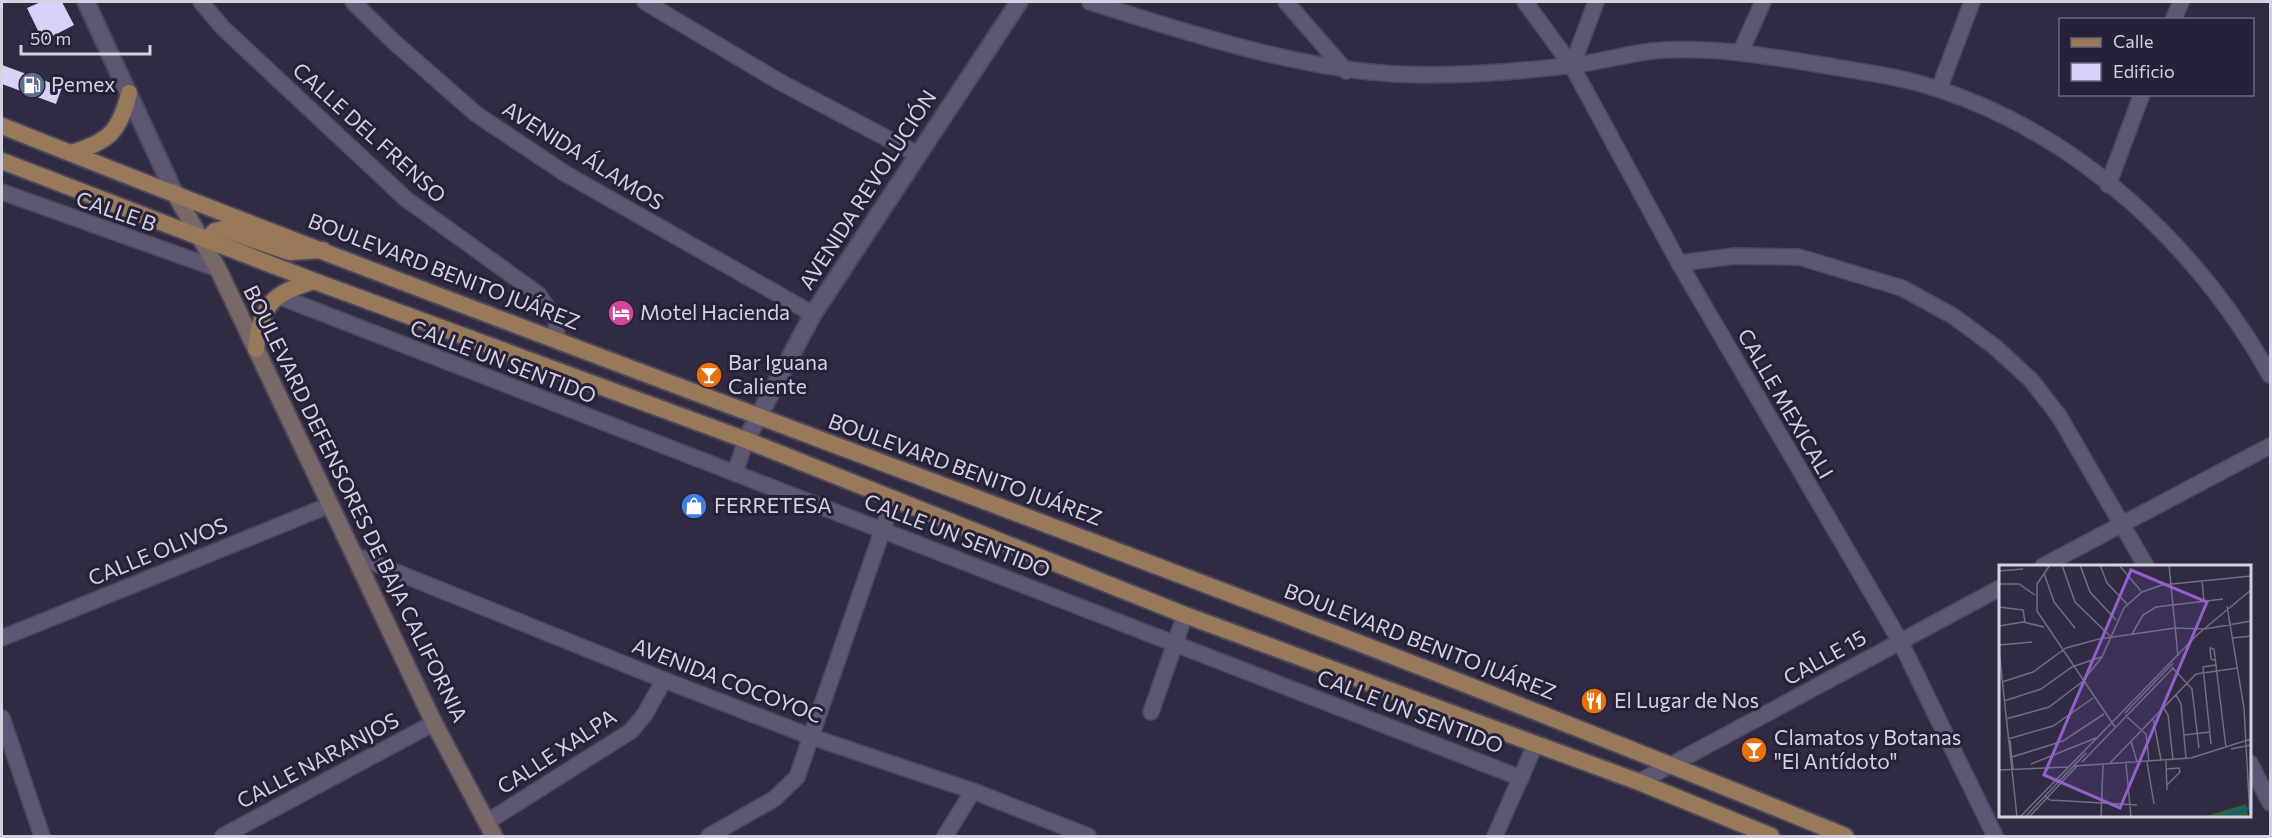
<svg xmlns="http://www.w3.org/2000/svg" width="2272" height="838" viewBox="0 0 2272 838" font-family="Commissioner,sans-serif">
	<rect width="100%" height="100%" fill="#302a43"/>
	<!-- building -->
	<g fill="#d9d2f8">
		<polygon points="41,2 62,2 74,25 43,41 27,8"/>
		<polygon points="2,65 62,87 56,104 2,84"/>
	</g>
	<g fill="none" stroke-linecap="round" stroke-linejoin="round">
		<defs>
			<g id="minor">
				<polyline points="201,2 223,28 406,199 538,294 556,320 557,340"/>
				<polyline points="353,2 394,42 476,114 566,174 813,314"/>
				<polyline points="645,2 780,82 917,154"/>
				<path d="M1090 2C1185 32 1298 69 1396 74 1455 77 1516 72 1574 65 1600 62 1626 54 1652 51 1707 46 1762 55 1816 64 1857 71 1899 76 1938 89 2081 136 2198 247 2270 375"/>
				<polyline points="1286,2 1346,71"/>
				<polyline points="1525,2 1572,66 1679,263 1900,641 1995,836"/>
				<polyline points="2173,20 2181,2"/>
				<polyline points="1741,51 1763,2"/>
				<polyline points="1572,66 1596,2"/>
				<polyline points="1939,89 1972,2"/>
				<polyline points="2108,185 2142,94"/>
				<polyline points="2,192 218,269"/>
				<polyline points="1679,263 1735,256 1799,257 1902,288 1953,316 1995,347 2031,380 2059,416 2146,566"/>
				<polyline points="278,296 1521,778"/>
				<polyline points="735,473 746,440"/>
				<polyline points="354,555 664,680 812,737 973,791 1088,836"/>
				<polyline points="2043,566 2270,446"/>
				<polyline points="2,638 330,505"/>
				<polyline points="1151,712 1185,615"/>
				<polyline points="2,718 42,836"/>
				<polyline points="2250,763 2270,803"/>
				<polyline points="1639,782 2000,588"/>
				<polyline points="487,822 631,731 645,714 664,680"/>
				<polyline points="223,836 434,723"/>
				<polyline points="709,836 774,799 797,777 893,500"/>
				<polyline points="945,836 973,791"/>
				<polyline points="1495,836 1535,745"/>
			</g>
			<g id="tertiary">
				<polyline points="86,2 174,192"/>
				<polyline points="746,440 813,314 1019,2"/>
			</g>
			<polyline id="secondary" points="174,192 218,269 434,723 494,836"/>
			<g id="primary">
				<path d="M2 126C613 370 1236 585 1845 836"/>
				<path d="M71 153C109 142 120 131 129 93"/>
				<polyline points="2,161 314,281 746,440 1185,615 1639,782 1771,836"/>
				<polyline points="207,239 215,231 223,229 289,252 323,250"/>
				<path d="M256 349C261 304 272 294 314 281"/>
			</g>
		</defs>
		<!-- minor casing -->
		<use href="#minor" stroke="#4d475d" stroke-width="18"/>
		<!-- tertiary casing -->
		<use href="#tertiary" stroke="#4d475d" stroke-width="20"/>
		<!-- secondary casing -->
		<use href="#secondary" stroke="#4d475d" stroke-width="20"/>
		<!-- primary casing -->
		<use href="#primary" stroke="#4d475d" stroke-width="20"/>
		<!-- minor -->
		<use href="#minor" stroke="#5d5773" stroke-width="15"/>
		<!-- tertiary -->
		<use href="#tertiary" stroke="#5d5773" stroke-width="16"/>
		<!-- secondary -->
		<use href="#secondary" stroke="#7a6867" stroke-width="16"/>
		<!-- primary -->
		<use href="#primary" stroke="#987a5a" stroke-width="16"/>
	</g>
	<!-- icons -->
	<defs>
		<symbol id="fuel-disc" viewBox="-11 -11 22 22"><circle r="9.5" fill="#5c6f8a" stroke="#262038"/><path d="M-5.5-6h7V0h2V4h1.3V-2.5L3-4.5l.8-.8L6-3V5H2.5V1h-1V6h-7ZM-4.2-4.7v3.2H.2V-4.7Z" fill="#fff"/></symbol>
		<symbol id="hotel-disc" viewBox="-11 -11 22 22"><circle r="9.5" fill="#d1479c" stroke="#262038"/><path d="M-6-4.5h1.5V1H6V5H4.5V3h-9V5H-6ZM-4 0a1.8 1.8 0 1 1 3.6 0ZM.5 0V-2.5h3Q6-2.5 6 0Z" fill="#fff"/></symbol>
		<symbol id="bar-disc" viewBox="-11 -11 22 22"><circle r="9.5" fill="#e8710a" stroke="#262038"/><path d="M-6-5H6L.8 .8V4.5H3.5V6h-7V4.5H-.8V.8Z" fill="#fff"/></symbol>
		<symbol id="shop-disc" viewBox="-11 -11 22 22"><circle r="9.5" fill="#3f7fe0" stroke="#262038"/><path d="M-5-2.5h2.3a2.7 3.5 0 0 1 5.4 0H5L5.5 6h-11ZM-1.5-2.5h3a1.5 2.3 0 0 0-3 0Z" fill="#fff"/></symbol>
		<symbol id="restaurant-disc" viewBox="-11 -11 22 22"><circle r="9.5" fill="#e8710a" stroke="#262038"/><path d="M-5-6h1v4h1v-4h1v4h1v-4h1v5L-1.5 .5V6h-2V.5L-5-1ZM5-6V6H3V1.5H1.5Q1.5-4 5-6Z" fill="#fff"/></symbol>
	</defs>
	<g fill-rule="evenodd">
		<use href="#fuel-disc" x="17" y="70" width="30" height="30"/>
		<use href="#hotel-disc" x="606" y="298" width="30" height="30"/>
		<use href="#bar-disc" x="694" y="360" width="30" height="30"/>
		<use href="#shop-disc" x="679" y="491" width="30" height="30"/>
		<use href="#restaurant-disc" x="1579" y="686" width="30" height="30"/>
		<use href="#bar-disc" x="1739" y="735" width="30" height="30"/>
	</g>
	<g text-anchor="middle" stroke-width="6" stroke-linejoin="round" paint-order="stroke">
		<!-- poi labels -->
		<g font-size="21" fill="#d4d1e1" stroke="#262038" text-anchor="start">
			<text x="51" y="92">Pemex</text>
			<text x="640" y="320">Motel Hacienda</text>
			<text x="728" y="370">Bar Iguana<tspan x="728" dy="24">Caliente</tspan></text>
			<text x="714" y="513">FERRETESA</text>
			<text x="1614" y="708">El Lugar de Nos</text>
			<text x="1774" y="745">Clamatos y Botanas<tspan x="1774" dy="24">"El Antídoto"</tspan></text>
		</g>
		<!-- street labels -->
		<g font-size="21" fill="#d4d1e1" stroke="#262038">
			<text transform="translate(369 133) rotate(42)" y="7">CALLE DEL FRENSO</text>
			<text transform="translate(583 156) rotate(32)" y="7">AVENIDA ÁLAMOS</text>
			<text transform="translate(868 190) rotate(-57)" y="7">AVENIDA REVOLUCIÓN</text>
			<text transform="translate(116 212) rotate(19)" y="7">CALLE B</text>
			<text transform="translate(444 272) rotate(21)" y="7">BOULEVARD BENITO JUÁREZ</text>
			<text transform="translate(503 362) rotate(21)" y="7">CALLE UN SENTIDO</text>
			<text transform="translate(1785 404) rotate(60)" y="7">CALLE MEXICALI</text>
			<text transform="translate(965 470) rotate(20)" y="7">BOULEVARD BENITO JUÁREZ</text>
			<text transform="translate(355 504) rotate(64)" y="7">BOULEVARD DEFENSORES DE BAJA CALIFORNIA</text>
			<text transform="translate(957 536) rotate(21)" y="7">CALLE UN SENTIDO</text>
			<text transform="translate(158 552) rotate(-22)" y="7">CALLE OLIVOS</text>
			<text transform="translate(1420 642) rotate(21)" y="7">BOULEVARD BENITO JUÁREZ</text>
			<text transform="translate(1825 658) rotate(-29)" y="7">CALLE 15</text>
			<text transform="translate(727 681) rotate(21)" y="7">AVENIDA COCOYOC</text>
			<text transform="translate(1410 712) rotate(21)" y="7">CALLE UN SENTIDO</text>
			<text transform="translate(557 752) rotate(-33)" y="7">CALLE XALPA</text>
			<text transform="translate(318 761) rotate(-28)" y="7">CALLE NARANJOS</text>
		</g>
	</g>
	<!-- overview -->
	<g transform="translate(1999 565)">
		<rect width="252" height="252" fill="#302a43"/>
		<path d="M247 239 249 252H204L244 240Z" fill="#326239"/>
		<path fill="none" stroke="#0b607d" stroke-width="3" d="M224 252 251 243"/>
		<path fill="none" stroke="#726d82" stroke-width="1.5" d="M51 0 38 19V46L116 162M63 0 76 37 111 71M81 0 91 27 117 55M101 0 108 18 128 39M120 0 142 26M170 0 179 91M0 6 24 4M45 8 55 37 76 63M203 16 205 36M0 19H20L36 30M228 41 245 143 251 252M0 42 24 45 26 57M0 61 24 57 45 62M206 64 252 56M133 69 144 50 157 42 224 34M234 73 252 71M0 80 33 77M215 84 227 183M215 84 211 83 212 94 217 96M0 85 18 252M173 102 193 124 200 183M3 117 34 107 67 83 100 74 176 63 206 64M177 130 182 139 187 193M5 136 42 124 73 102 102 92M164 142 169 150 174 195M126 148 174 98M126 150 147 169 150 197M154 153 162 195M7 154 50 142 83 117 103 92 125 43 143 27 163 20 252 11M185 170 211 167M9 174 54 161 94 133M11 175 14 204M132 176 138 197M212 179 204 102 217 100M232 184 252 180M13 192 64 176 105 149M167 196 168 225M83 197 174 103M148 197 155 239M111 198 197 109 239 103M32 199 97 173M127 199 132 252M75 201 192 193 252 174M167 204 180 203 181 207 168 220M0 205 69 202M46 231 51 235 138 240M21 252 199 69 252 25M26 252 87 188M30 252 78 201M102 252 104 200"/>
		<path fill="#965ec9" fill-opacity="0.15" stroke="#965ec9" stroke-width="3" d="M132 5 208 37 121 243 45 210Z"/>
		<rect width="252" height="252" fill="none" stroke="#d4d1e1" stroke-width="3"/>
	</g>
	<!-- border -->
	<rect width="2272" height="838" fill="none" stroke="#d4d1e1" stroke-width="6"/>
	<!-- legend -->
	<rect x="2059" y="18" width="195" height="78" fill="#262038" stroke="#6c677c" stroke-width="1.5"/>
	<rect x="2071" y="38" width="30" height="9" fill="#987a5a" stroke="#6c677c" stroke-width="1.5"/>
	<text x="2113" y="48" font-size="18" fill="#d4d1e1">Calle</text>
	<rect x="2071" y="63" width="30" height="18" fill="#d9d2f8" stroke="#6c677c" stroke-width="1.5"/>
	<text x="2113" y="78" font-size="18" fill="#d4d1e1">Edificio</text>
	<!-- scale -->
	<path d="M21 45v9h129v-9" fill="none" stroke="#d4d1e1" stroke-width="3"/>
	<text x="30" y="45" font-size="18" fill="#d4d1e1" stroke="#262038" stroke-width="4.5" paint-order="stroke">50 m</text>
</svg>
